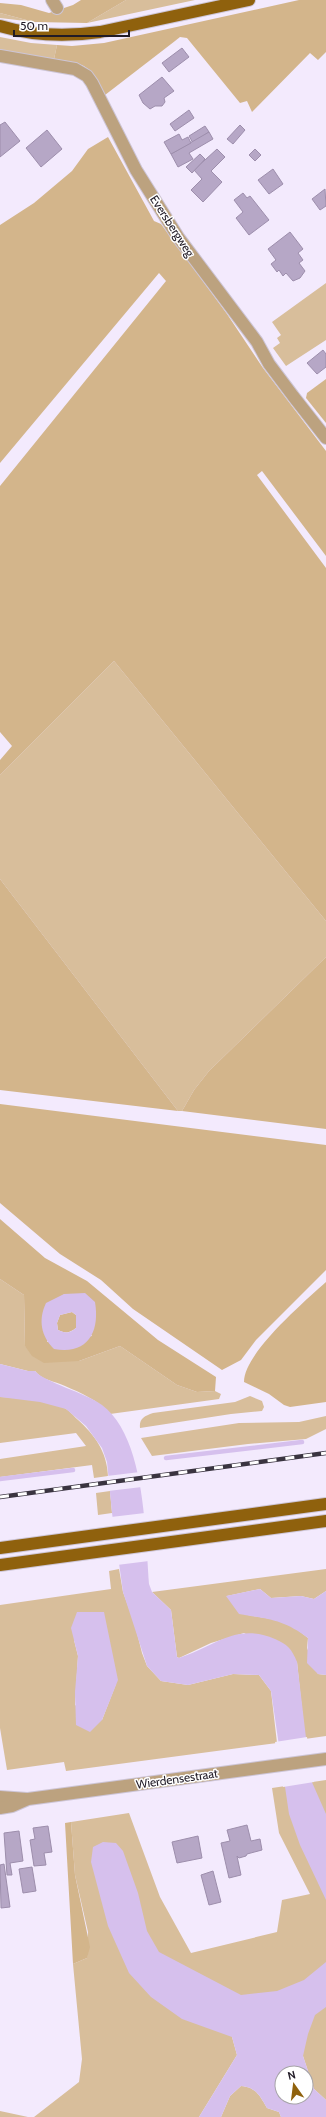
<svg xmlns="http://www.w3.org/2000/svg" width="326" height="2117" viewBox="0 0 326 2117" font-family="Cabin,sans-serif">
	<rect width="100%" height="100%" fill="#f3eafd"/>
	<!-- green -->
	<g fill="#d8be9b" fill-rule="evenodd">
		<polygon points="126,0 195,0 87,23"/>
		<polygon points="0,13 34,22 0,18"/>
		<polygon points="0,37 31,43 57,45 54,59 0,51"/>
		<polygon points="326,283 326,340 286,366 273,348 280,343 277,338 281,335 272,322"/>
		<polygon points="114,661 326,921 326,957 209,1071 194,1090 182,1111 178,1111 0,879 0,775"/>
		<path d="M0 1279 24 1295 25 1346 79 1361 120 1346 177 1385 197 1392 215 1391 221 1394 219 1399 110 1414C98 1400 81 1393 65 1386 54 1381 42 1380 35 1371H28L0 1364Z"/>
		<path d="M250 1396 262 1401 264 1407 262 1411 231 1414 140 1428C139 1419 144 1416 153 1413L235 1402Z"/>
		<path d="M0 1397C19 1397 42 1400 60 1406 68 1409 72 1414 77 1419 95 1435 107 1452 108 1476L94 1478 92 1465 0 1477V1459L86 1446 76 1433 0 1443Z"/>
		<polygon points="326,1416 326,1429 306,1439 248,1444 152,1456 141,1438 239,1423 299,1422"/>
		<polygon points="110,1491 112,1513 98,1515 96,1493"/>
		<path d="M119 1569 123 1592 135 1625 142 1653 147 1666 161 1681 188 1685 233 1674 259 1675 271 1691 277 1743 66 1771 64 1762 7 1770 0 1728V1605L111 1589 109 1571ZM74 1640 116 1684 102 1720 75 1705 78 1656Z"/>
		<polygon points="326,1569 326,1591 314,1599 301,1596 271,1598 260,1589 227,1596 248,1615 277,1620 294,1627 308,1638 307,1648 318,1674 326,1675 326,1736 305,1739 297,1662 244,1633 211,1643 179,1658 177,1657 171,1610 152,1592"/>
		<polygon points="326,1780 326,2100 314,2089 303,2056 232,2037 237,2055 199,2117 34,2117 79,2082 82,2059 73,1964 87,1958 88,1932 75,1875 71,1822 129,1813 160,1897 191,1953 277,1932 282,1900 310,1894 279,1833 272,1788"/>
		<path d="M241 2086C256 2087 260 2096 267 2108L279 2112 281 2117H221L230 2096Z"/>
		<polygon points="0,2111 28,2117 0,2117"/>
	</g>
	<!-- forest -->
	<g fill="#d3b58b" fill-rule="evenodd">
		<polygon points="81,0 126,0 87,23 34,22 0,13 0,3 21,5 49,13 73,5"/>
		<path d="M299 0H326V52L318 60 310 53 252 112 247 101 240 103 187 38 180 37 175 41 105 95C89 65 88 64 54 59L57 45 72 46 104 43Z"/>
		<polygon points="108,137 154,221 161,224 227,314 263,368 326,451 326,556 262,471 257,475 326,568 326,921 114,661 0,775 0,760 12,746 0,732 0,486 166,281 159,273 0,463 0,225 34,203 72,171 88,149"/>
		<polygon points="326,379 326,423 306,398 307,393"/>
		<polygon points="0,879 178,1111 0,1090"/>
		<polygon points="326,957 326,1129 182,1111 194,1090 209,1071"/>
		<polygon points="0,1104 326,1145 326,1270 256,1340 241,1360 222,1370 133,1309 101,1280 60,1254 0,1203"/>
		<path d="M0 1219 45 1258 87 1281 158 1340 216 1377 215 1391 197 1392 177 1385 120 1346 79 1361 44 1363 32 1356 25 1346 24 1295 0 1279ZM64 1294 92 1336 47 1342Z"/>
		<path d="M326 1282V1402L290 1407 284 1405 269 1394 244 1382C244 1353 304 1302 326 1282Z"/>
		<path d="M72 1312 76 1315V1328C69 1333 66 1334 58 1330L57 1323 60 1315Z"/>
		<polygon points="71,1822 75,1875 90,1947 87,1958 73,1964 65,1823"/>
	</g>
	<!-- water -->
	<g fill="#d6c0ed" fill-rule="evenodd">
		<path d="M85 1293 95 1302C100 1332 88 1355 54 1349 41 1336 38 1320 46 1303L64 1294ZM72 1312 76 1315V1328C70 1333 66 1334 58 1330L57 1323 60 1315Z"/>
		<path d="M0 1364 28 1371H35C44 1382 86 1393 102 1405 146 1438 145 1534 149 1584L152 1592 171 1610 177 1657 179 1658C213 1648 235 1622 275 1639 287 1644 292 1649 297 1662L311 1780 326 1814V1900L300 1845 289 1814 271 1691 259 1675 233 1674 188 1685 161 1681 147 1666 123 1592 112 1513 107 1462 102 1448 86 1426 66 1409 40 1402 0 1397Z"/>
		<path d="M260 1589 271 1598 301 1596 314 1599 326 1591V1675L318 1674 307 1663 308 1638C283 1619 268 1619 239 1614L226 1596Z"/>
		<polygon points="77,1612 104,1612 118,1680 102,1720 90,1732 76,1725 75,1692 78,1656 71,1628"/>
		<path d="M103 1842 116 1843 123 1851 138 1893 147 1931 159 1952 241 1995 277 1991 304 1980 326 1962V2007L315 2015 308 2034 303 2056 314 2089 326 2100V2117H281L279 2112 267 2108C260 2096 256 2087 241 2086L230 2096 221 2117H199L237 2055 232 2037 182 2019 151 1997 129 1973 108 1926 91 1862 93 1847ZM282 2073H306V2097H282Z"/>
	</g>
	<!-- pier -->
	<g fill="#f3eafd">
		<polygon points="140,1472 142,1487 108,1491 107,1476"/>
		<polygon points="145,1513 149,1561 117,1565 111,1517"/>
		<polygon points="307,1737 314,1782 283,1787 275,1742"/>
	</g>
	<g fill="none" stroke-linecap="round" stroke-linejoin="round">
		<!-- stream -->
		<g stroke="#d6c0ed" stroke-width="4.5">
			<polyline points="166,1458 302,1442"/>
			<polyline points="0,1479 73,1470"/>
		</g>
	</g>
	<!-- building -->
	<g fill="#b6a7c6" stroke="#9d8eac">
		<polygon points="182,48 189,57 169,72 162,63"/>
		<polygon points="162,77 174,91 164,98 165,102 162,106 155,106 150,109 143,103 139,95"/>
		<polygon points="189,110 194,118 175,131 170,124"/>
		<polygon points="5,122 20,141 0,157 0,125"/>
		<polygon points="240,125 245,130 233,144 227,139"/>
		<polygon points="205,126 209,132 193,143 189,136"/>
		<polygon points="47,130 62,149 41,167 26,148"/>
		<polygon points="209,132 213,139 189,153 193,159 178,167 171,154"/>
		<polygon points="179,134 182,140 188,137 191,143 171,154 164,142"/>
		<polygon points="217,149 225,157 211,171 222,182 203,202 191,190 202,179 194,170"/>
		<polygon points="255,149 261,155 255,161 249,155"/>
		<polygon points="200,154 205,159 192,173 186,167"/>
		<polygon points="273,169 283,184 269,194 258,180"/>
		<polygon points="325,189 326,206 320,210 312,199"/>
		<polygon points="243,193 247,198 250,196 269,220 249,235 236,218 243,212 234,200"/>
		<polygon points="290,232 303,249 298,253 303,260 299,263 305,271 300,278 293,281 286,273 283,276 279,270 277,272 271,264 276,260 268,249"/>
		<polygon points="323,350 326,354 326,367 317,374 307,363"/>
		<polygon points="247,1825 251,1841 260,1839 262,1850 247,1854 246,1856 239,1858 237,1856 241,1875 229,1878 221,1843 230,1841 227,1830"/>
		<polygon points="48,1826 52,1852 44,1853 46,1865 34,1866 30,1840 35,1839 33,1828"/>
		<polygon points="19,1831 23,1861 10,1863 12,1875 7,1875 4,1833"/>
		<polygon points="198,1836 202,1858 177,1863 172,1842"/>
		<polygon points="4,1864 10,1907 1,1908 0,1865"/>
		<polygon points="32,1867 36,1891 23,1893 19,1869"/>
		<polygon points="213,1871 221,1902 209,1905 201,1875"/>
	</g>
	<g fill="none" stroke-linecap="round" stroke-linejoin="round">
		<defs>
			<g id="minor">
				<polyline points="52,0 57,8"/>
				<polyline points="0,56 75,69 87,76 92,83 136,170 178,237 257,342 269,364 293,396 326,438"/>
			</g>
			<g id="tertiary">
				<polyline points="0,1797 27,1799"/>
				<polyline points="0,1808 12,1806 28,1799 326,1759"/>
			</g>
			<g id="primary">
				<path d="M0 26C33 36 65 37 100 32L249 0"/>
				<polyline points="0,1548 326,1504"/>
				<polyline points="0,1565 326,1521"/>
			</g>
		</defs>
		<!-- minor casing -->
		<use href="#minor" stroke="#cdc5d6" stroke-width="14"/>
		<!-- tertiary casing -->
		<use href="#tertiary" stroke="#cdc5d6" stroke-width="14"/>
		<!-- primary casing -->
		<use href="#primary" stroke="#cdc5d6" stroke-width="14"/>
		<!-- minor -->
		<use href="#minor" stroke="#bca27f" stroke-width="12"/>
		<!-- tertiary -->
		<use href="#tertiary" stroke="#bca27f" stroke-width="12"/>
		<!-- primary -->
		<use href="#primary" stroke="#8f610d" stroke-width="12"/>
		<defs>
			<polyline id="rail" points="0,1497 326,1453"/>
		</defs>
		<!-- rail casing -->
		<use href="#rail" stroke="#3a3440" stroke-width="4.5"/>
		<!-- rail -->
		<use href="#rail" stroke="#fff" stroke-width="3" stroke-dasharray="9" stroke-linecap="butt"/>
	</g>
	<g text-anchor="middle" stroke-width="3" stroke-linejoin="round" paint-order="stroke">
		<!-- street labels -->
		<g font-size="12" fill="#211b26" stroke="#fff">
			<text transform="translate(172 226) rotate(57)" y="4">Eversbergweg</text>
			<text transform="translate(177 1779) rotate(-8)" y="4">Wierdensestraat</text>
		</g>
	</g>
	<!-- north arrow -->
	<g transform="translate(294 2085) rotate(346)"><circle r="19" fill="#ffffff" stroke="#a6a4a8"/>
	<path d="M0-3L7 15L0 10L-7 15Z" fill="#90620d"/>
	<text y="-6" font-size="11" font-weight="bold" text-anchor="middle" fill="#211b26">N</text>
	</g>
	<!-- scale -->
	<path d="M14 30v6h115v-6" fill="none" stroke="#211b26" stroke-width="2"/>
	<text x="20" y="30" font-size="12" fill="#211b26" stroke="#ffffff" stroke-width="3" paint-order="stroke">50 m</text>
</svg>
